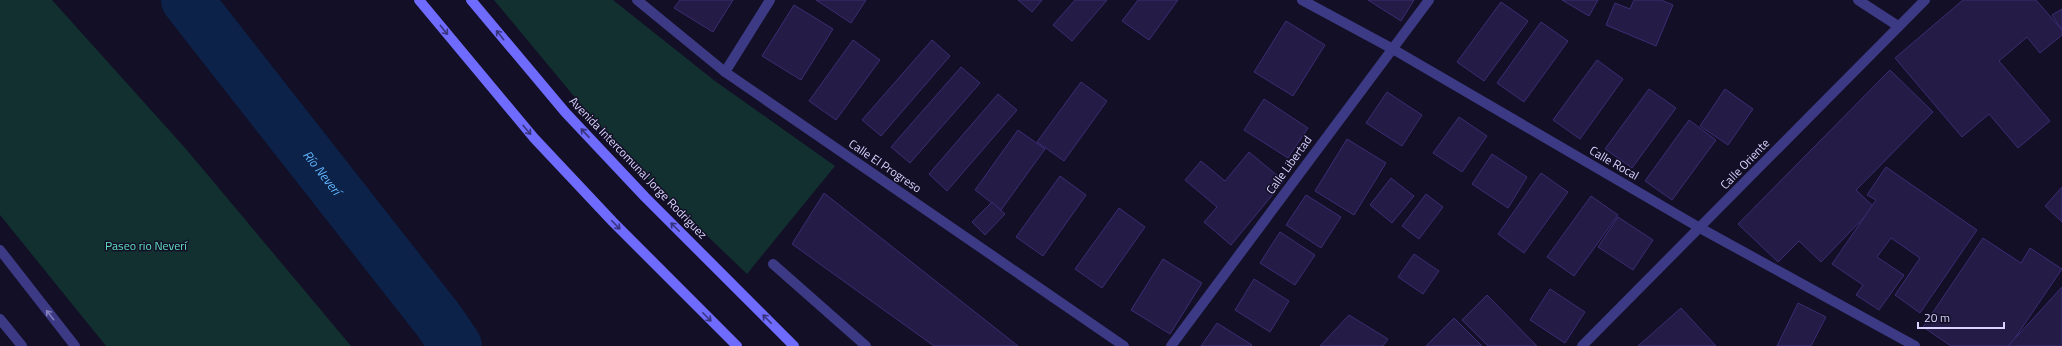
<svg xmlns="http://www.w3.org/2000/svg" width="2062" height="346" viewBox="0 0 2062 346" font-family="'Titillium Web',sans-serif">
	<rect width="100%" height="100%" fill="#130f26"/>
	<!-- green -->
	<g fill="#12302f">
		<polygon points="0,0 52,0 186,149 351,346 106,346 0,215"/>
		<polygon points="494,0 613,0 715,81 835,166 747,274 648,179 587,112"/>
	</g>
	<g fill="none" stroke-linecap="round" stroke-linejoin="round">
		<!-- river -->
		<path stroke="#0c2248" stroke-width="52" id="s1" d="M187 0 439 321 456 346"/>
	</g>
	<!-- building -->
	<g fill="#241b47" stroke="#3b2d73">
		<polygon points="680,0 733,0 713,32 674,8"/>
		<polygon points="816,0 866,0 851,23"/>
		<polygon points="1018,0 1042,0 1032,12"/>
		<polygon points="1075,0 1107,0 1072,41 1053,25"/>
		<polygon points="1138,0 1178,0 1149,40 1122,21"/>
		<polygon points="1368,0 1414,0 1401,21"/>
		<polygon points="1562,0 1598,0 1589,16"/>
		<polygon points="1634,0 1661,0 1673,5 1656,46 1606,25 1615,3 1630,9"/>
		<polygon points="1963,0 2036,0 2062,30 2062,35 2040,53 2027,37 1999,61 2050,121 2018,148 1989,114 1962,137 1895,58"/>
		<polygon points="1501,2 1528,21 1484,81 1457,62"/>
		<polygon points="794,5 833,29 801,80 762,56"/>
		<polygon points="2062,9 2062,30 2052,15"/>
		<polygon points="1286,21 1325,45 1293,96 1254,72"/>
		<polygon points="1541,22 1568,41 1524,102 1497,83"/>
		<polygon points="853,40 880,60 836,120 809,101"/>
		<polygon points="932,40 950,56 881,136 862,120"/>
		<polygon points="1597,60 1623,79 1580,139 1553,120"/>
		<polygon points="961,67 980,83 910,163 891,147"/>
		<polygon points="1890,70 1933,112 1856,190 1874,207 1821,262 1799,241 1778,262 1738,224"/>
		<polygon points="1081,82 1107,101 1064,161 1037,142"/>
		<polygon points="1649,89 1676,108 1632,168 1605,149"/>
		<polygon points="1725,89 1753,109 1728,145 1700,126"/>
		<polygon points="1387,92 1422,115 1402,146 1366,123"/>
		<polygon points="998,94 1017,110 947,191 929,174"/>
		<polygon points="1264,99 1308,128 1288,158 1244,130"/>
		<polygon points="1459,117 1487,136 1462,172 1433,153"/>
		<polygon points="1689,120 1716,140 1672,200 1645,181"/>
		<polygon points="1018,130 1045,149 1001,210 975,190"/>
		<polygon points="1347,139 1386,163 1354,215 1315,191"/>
		<polygon points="1249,152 1284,181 1231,245 1204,222 1217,207 1185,180 1201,161 1225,181"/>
		<polygon points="1492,154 1527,177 1508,208 1472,184"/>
		<polygon points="1886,167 1977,230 1920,313 1895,295 1920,258 1891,238 1877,257 1904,275 1879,310 1856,295 1863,285 1832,264 1876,200 1867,195"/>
		<polygon points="1541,173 1568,192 1524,253 1498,234"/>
		<polygon points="1060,176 1086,195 1043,256 1016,237"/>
		<polygon points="1391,178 1414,196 1392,223 1370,205"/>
		<polygon points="2062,187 2062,222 2045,206"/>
		<polygon points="824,193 1018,346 934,346 792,244"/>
		<polygon points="1426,194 1443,207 1419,239 1402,226"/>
		<polygon points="1306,195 1341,217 1321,248 1286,225"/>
		<polygon points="1591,196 1618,215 1574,276 1547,257"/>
		<polygon points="992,202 1005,214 985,235 972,222"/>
		<polygon points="1119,208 1145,227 1102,288 1075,269"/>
		<polygon points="1618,217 1653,240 1633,270 1598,247"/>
		<polygon points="1280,232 1315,255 1295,285 1260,263"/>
		<polygon points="1983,238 2021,263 2030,248 2062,269 2015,338 2018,339 2013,346 1951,346 1923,327"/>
		<polygon points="1414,254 1439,271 1423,294 1398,277"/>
		<polygon points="1163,259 1202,283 1170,334 1131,310"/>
		<polygon points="1254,279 1289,301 1270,332 1235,310"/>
		<polygon points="2062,287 2062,346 2008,346"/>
		<polygon points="1550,289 1585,312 1565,343 1530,320"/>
		<polygon points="1487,295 1537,346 1488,346 1462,320"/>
		<polygon points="1798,303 1826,317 1811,346 1777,346"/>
		<polygon points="1681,308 1716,346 1638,346"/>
		<polygon points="1349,315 1388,339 1383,346 1320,346"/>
		<polygon points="1454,318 1482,346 1426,346"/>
		<polygon points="1217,323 1252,345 1251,346 1201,346"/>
	</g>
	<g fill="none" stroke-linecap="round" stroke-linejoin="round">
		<!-- service -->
		<polyline stroke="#3d3a85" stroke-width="10" points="773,264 866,346"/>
		<!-- minor -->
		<g stroke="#3d3a85" stroke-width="10">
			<polyline points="637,0 725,72 1124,346"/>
			<polyline points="1302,0 1391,48 1700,228 1915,346"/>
			<polyline points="1858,0 1898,26"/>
			<polyline points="725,72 770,0"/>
			<polyline points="1171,346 1429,0"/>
			<polyline points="1582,346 1925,0"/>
		</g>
		<!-- tertiary -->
		<g stroke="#3d3a85" stroke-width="10">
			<polyline points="0,250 75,346"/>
			<polyline points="0,319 22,346"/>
		</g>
		<!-- secondary -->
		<g stroke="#6f6bff" stroke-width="10">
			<polyline points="419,0 534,138 613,222 737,346"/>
			<polyline points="471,0 565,112 645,197 794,346"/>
		</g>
	</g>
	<!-- one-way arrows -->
	<defs><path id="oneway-shaft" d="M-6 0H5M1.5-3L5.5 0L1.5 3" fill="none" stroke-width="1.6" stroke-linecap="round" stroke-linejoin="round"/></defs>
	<g stroke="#38347d">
		<use href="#oneway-shaft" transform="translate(444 30) rotate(51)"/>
		<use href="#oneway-shaft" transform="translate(500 35) rotate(-129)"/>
		<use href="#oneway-shaft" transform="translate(527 130) rotate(50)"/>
		<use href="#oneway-shaft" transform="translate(585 133) rotate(-133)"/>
		<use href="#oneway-shaft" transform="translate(616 225) rotate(46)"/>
		<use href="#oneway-shaft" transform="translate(675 227) rotate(-135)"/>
		<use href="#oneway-shaft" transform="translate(707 317) rotate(45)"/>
		<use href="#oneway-shaft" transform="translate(767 319) rotate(-135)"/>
	</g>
	<use stroke="#837fbc" href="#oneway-shaft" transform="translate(50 315) rotate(-128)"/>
	<g text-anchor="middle" stroke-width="3" stroke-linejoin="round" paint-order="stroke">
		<!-- street labels -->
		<g font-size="12" fill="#d9d4ff" stroke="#130f26">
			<text transform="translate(1614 163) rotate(30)" y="4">Calle Rocal</text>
			<text transform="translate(1745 164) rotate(-46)" y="4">Calle Oriente</text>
			<text transform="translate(1289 165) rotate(-54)" y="4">Calle Libertad</text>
			<text transform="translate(885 166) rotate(34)" y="4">Calle El Progreso</text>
			<text transform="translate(638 168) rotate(46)" y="4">Avenida Intercomunal Jorge Rodriguez</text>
		</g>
		<!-- park labels -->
		<g font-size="12" fill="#5fe0c0" stroke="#130f26">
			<text x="146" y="250">Paseo rio Neverí</text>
		</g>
		<!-- water labels -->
		<g font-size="13" font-style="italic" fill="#62b6ff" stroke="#130f26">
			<text dy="5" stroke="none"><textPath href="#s1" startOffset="219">Río Neverí</textPath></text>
		</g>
	</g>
	<!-- scale -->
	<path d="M1918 322v6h86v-6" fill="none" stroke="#d9d4ff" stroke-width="2"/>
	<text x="1924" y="322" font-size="12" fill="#d9d4ff" stroke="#130f26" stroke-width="3" paint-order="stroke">20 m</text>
</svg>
